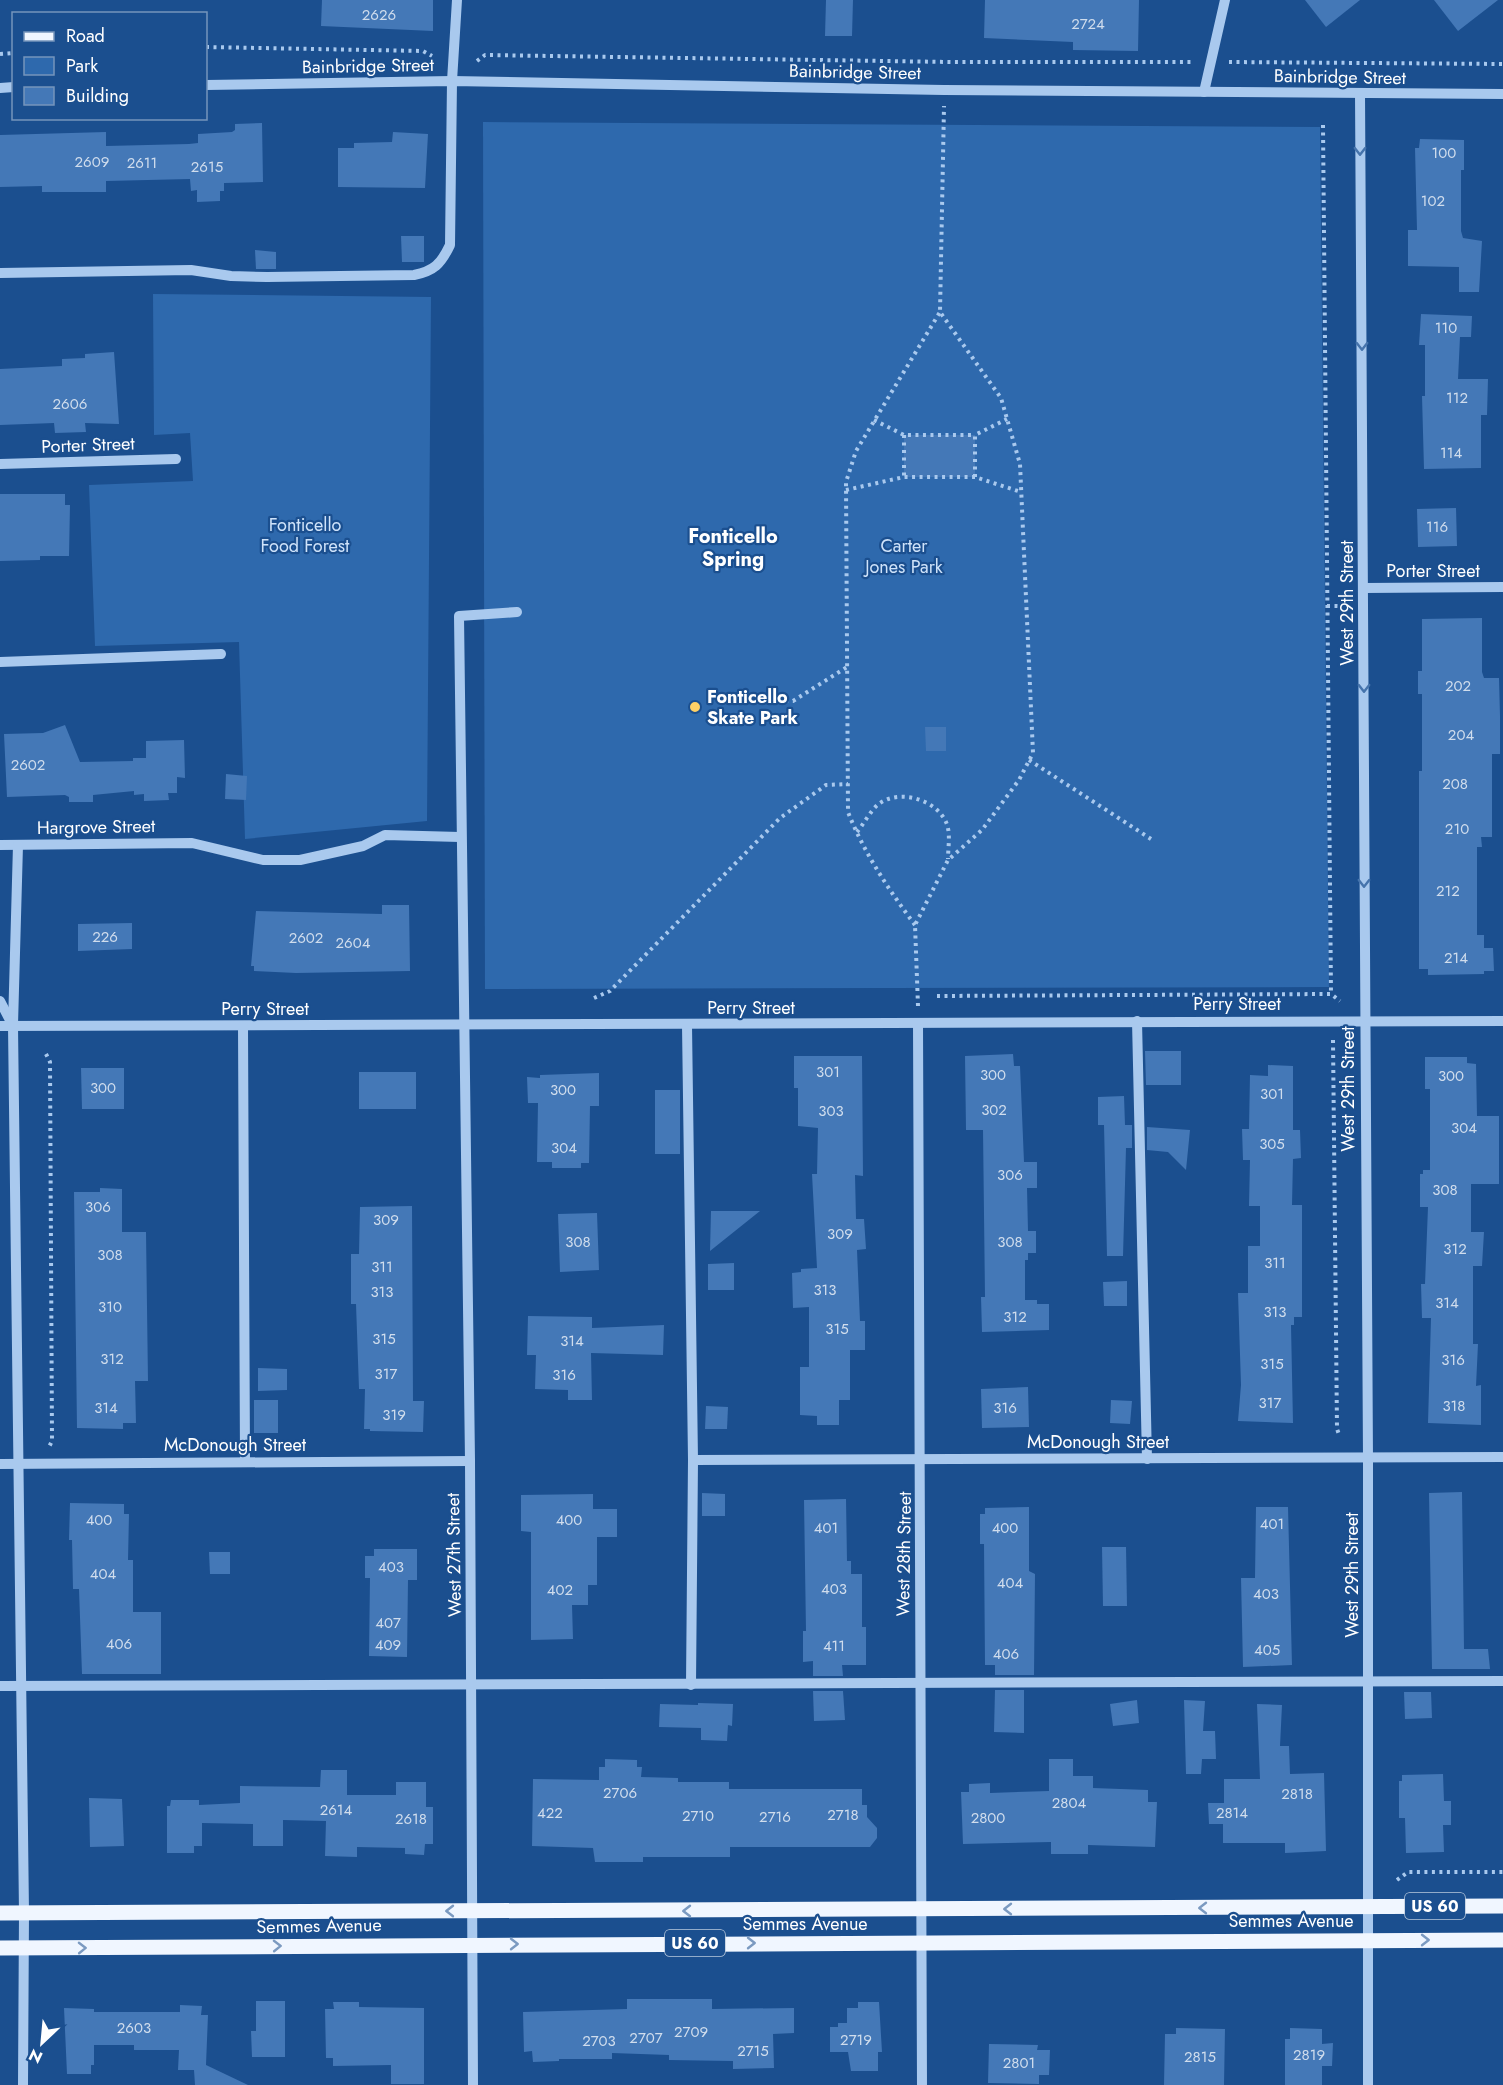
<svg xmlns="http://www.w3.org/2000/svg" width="1503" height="2085" viewBox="0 0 1503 2085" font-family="Jost,sans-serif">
	<rect width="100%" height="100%" fill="#1b4f8f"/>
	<!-- green -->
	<g fill="#2e69ad">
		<polygon points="483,122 1320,127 1329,987 485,989"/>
		<polygon points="153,294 431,297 427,821 245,839 239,642 95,646 89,485 193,481 190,433 154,435"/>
	</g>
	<!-- building -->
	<g fill="#4478b7">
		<polygon points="322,0 433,0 433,31 321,26"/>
		<polygon points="826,0 853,0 852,36 825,36"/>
		<polygon points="985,0 1139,0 1138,51 1073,50 1073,42 984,38"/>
		<polygon points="1305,0 1360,0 1326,27"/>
		<polygon points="1434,0 1498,0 1458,31"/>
		<polygon points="262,123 263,182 224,183 224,191 220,191 220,201 197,202 197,190 191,191 190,179 106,181 106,192 42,192 42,186 0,187 0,135 106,132 106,146 189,144 198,143 198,134 232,132 235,130 235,124"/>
		<polygon points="393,132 428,134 425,188 338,187 338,148 354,148 354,143 392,142"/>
		<polygon points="1420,139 1464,140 1464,170 1461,170 1461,231 1463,238 1482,241 1479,292 1459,292 1459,267 1408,266 1408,230 1417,230 1415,148 1419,148"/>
		<polygon points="401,236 424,236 424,262 402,262"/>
		<polygon points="255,250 276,252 276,269 256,269"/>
		<polygon points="1421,314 1472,316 1471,337 1460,337 1458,379 1488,379 1487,415 1481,415 1481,468 1424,469 1422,396 1425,396 1425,345 1419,345"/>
		<polygon points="114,352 119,424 85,423 86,432 55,433 54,423 0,425 0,369 62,366 62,359 85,358 85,354"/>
		<rect x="904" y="435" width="71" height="42"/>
		<polygon points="0,494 65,494 65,505 70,505 69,556 40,556 40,560 0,561"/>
		<polygon points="1456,508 1457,546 1418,547 1417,509"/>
		<polygon points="1482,618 1482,672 1484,678 1499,678 1500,716 1500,754 1492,754 1492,837 1481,837 1482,847 1477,847 1477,935 1484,935 1484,948 1493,948 1494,971 1484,971 1484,974 1428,975 1428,969 1419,969 1419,771 1422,771 1422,694 1418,694 1418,671 1422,671 1422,619"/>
		<polygon points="65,725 80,762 133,761 133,758 146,758 146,741 184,740 185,778 177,777 177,793 168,793 169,800 144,801 144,794 134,795 134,791 93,795 93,802 69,802 69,797 65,795 7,797 4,734 43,733"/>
		<polygon points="925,727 946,727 946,751 926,751"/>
		<polygon points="226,774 247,776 246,800 225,799"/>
		<polygon points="382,905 409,905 410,971 296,973 254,971 254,966 251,966 256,911 382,914"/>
		<polygon points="132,923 132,949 78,951 78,924"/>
		<polygon points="1145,1051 1181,1051 1181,1085 1146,1085"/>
		<polygon points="1013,1054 1014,1066 1020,1066 1024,1162 1037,1162 1037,1188 1027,1188 1028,1231 1036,1231 1036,1253 1028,1253 1028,1260 1025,1260 1025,1300 1037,1300 1037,1304 1049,1304 1049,1330 982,1332 981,1297 985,1297 983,1130 966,1130 965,1056"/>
		<polygon points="794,1056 862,1056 863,1176 855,1175 856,1219 864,1219 866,1249 857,1250 860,1321 865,1321 865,1350 850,1350 850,1400 839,1400 839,1425 817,1425 817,1416 800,1415 800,1367 809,1367 809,1307 793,1308 792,1273 801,1272 801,1269 817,1268 812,1174 817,1174 818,1128 798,1126 798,1088 794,1088"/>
		<polygon points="1425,1057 1467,1057 1467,1063 1476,1064 1477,1116 1499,1116 1499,1184 1471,1184 1471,1232 1484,1232 1482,1266 1473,1266 1473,1344 1478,1344 1476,1386 1481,1385 1481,1425 1428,1423 1431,1318 1422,1318 1421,1284 1425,1284 1428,1207 1420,1207 1420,1174 1423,1174 1423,1170 1430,1170 1430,1089 1425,1089"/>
		<polygon points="1268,1065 1293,1066 1293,1130 1300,1130 1301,1158 1293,1159 1292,1205 1302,1205 1302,1317 1294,1317 1294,1325 1291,1325 1293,1423 1238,1421 1241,1385 1238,1293 1248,1293 1248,1246 1260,1246 1260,1206 1249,1206 1250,1160 1243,1160 1242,1129 1249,1129 1250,1075 1268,1076"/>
		<polygon points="81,1068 124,1068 124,1109 82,1109"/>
		<rect x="359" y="1072" width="57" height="37"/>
		<polygon points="599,1073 599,1106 590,1106 589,1163 581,1163 581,1168 552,1168 552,1162 537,1162 538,1103 528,1103 527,1077 540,1078 540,1075"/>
		<rect x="655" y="1090" width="25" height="64"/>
		<polygon points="1124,1096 1125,1125 1132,1125 1132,1148 1126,1148 1123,1256 1107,1256 1104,1125 1098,1125 1098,1097"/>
		<polygon points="1147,1127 1190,1130 1186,1170 1168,1152 1147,1150"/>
		<polygon points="100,1188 122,1189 122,1232 146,1232 148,1381 135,1381 136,1423 123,1423 123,1429 77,1428 74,1192 100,1192"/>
		<polygon points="412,1206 413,1401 424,1401 423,1432 370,1431 370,1429 364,1429 365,1389 359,1389 356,1304 351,1304 351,1254 359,1254 360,1207"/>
		<polygon points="711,1211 760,1211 710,1251"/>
		<polygon points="597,1213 599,1270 560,1272 558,1214"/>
		<polygon points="734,1263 734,1290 708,1290 708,1264"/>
		<polygon points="1127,1281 1127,1306 1104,1306 1103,1282"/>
		<polygon points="528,1316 592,1317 592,1328 664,1325 663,1355 591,1353 592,1400 568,1400 568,1390 535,1389 536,1355 527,1355"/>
		<polygon points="258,1368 287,1369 287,1390 258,1391"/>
		<polygon points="1028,1387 1029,1427 982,1428 981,1389"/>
		<rect x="254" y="1400" width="24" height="33"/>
		<polygon points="1111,1400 1132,1401 1130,1424 1110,1423"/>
		<polygon points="706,1406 728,1407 727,1429 705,1429"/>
		<polygon points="1462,1492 1464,1649 1488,1649 1490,1669 1432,1669 1429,1493"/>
		<polygon points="702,1493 725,1494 725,1516 702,1516"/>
		<polygon points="593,1494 593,1509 617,1509 617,1537 597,1537 597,1585 588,1585 588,1605 572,1605 573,1639 531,1640 531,1532 521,1531 521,1495"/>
		<polygon points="846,1499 847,1561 851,1561 851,1574 862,1574 862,1627 866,1627 866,1665 842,1665 843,1676 813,1676 813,1661 803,1662 803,1631 806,1631 804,1500"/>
		<polygon points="70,1503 124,1504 124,1514 129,1514 128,1560 133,1560 133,1612 161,1612 161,1674 82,1674 79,1589 73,1589 72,1540 69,1540"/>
		<polygon points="1029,1507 1029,1571 1035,1574 1034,1675 995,1675 995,1665 985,1665 984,1544 980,1544 980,1514 985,1514 985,1508"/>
		<polygon points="1256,1507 1288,1507 1292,1665 1243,1667 1241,1578 1255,1578"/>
		<polygon points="1102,1547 1126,1547 1127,1606 1103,1606"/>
		<polygon points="374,1549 417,1549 417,1580 408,1580 407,1657 369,1656 370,1578 365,1578 365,1556 374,1556"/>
		<polygon points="209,1552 230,1552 230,1574 210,1574"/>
		<polygon points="995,1690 1024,1690 1024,1733 994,1732"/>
		<polygon points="813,1691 843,1691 845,1720 814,1721"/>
		<polygon points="1404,1692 1431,1692 1432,1718 1405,1719"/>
		<polygon points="1137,1700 1139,1723 1113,1726 1110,1704"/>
		<polygon points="1184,1700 1205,1701 1203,1731 1215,1731 1216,1759 1202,1759 1201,1774 1186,1774"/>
		<polygon points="698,1703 733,1704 732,1726 728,1725 727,1741 701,1740 701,1728 659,1727 660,1704 698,1705"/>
		<polygon points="1257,1704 1282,1705 1280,1746 1289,1746 1290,1774 1324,1773 1326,1851 1285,1853 1285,1843 1223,1843 1223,1824 1209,1824 1208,1803 1224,1803 1224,1779 1260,1779"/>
		<polygon points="605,1759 637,1760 637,1767 642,1767 641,1777 678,1778 678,1782 729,1782 729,1789 862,1789 862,1805 867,1805 867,1817 877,1828 877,1838 870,1847 730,1847 730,1857 643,1857 643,1862 595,1862 593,1848 532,1846 533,1779 599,1780 599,1767 605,1767"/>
		<polygon points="1049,1759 1073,1759 1073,1776 1093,1776 1093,1788 1148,1790 1148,1802 1157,1802 1155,1847 1088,1845 1088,1854 1051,1854 1051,1842 963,1844 961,1792 969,1792 969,1784 990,1783 990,1793 1049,1791"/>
		<polygon points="321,1770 347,1770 347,1795 396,1795 396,1782 426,1782 426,1807 433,1807 433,1844 425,1844 424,1855 405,1854 405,1848 357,1847 357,1857 325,1856 326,1821 283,1820 283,1846 253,1846 253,1824 202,1823 202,1846 194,1846 194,1853 167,1853 167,1806 170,1806 171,1800 199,1800 199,1805 240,1803 240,1786 320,1787"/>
		<polygon points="1443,1774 1444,1801 1451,1801 1451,1825 1443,1825 1444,1852 1406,1853 1405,1818 1399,1818 1399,1781 1402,1781 1402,1775"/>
		<polygon points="89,1798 122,1799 124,1846 90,1847"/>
		<polygon points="627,1999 712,1999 712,2009 794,2008 794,2033 773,2034 774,2068 733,2069 733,2061 669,2060 669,2055 612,2053 612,2059 559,2059 559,2061 533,2062 532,2051 524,2052 523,2012 627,2009"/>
		<polygon points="256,2001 285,2001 285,2057 252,2057 251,2031 256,2031"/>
		<polygon points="333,2002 359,2002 359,2007 424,2008 424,2084 391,2084 391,2065 333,2066 333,2058 326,2058 325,2009 334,2009"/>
		<polygon points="858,2002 879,2002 882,2052 878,2052 878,2071 851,2071 848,2052 830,2052 830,2027 838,2027 838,2023 847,2023 847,2008 858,2008"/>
		<polygon points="180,2005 202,2006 201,2015 208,2015 206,2065 248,2085 195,2085 194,2070 178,2070 179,2050 134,2050 134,2045 94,2045 94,2065 91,2065 91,2074 67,2074 64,2008 94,2009 94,2012 180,2012"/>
		<polygon points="1176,2028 1225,2029 1224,2085 1164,2085 1165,2034 1176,2034"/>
		<polygon points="1290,2028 1322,2029 1322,2044 1333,2043 1332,2066 1322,2066 1322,2085 1285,2085 1285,2039 1290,2039"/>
		<polygon points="989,2044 1038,2045 1037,2050 1050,2050 1049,2075 1039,2075 1039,2084 988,2083"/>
	</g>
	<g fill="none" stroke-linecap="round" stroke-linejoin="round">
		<!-- path -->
		<g stroke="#a9c9ee" stroke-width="4" stroke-dasharray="3 4.5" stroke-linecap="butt">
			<polyline points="206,47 423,51 432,56"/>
			<polyline points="0,54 14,53"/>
			<polyline points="477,61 485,55 951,62 1194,62"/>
			<polyline points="1229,62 1503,64"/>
			<polyline points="1323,125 1331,994"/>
			<polyline points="874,420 904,435 975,435"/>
			<polyline points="904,435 904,477"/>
			<polyline points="975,477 975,435 1007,419"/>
			<polyline points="846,490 904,477 975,477 1021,492"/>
			<polyline points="1327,606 1342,606"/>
			<polyline points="748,698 793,701 847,667"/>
			<polyline points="1029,760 1151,839"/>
			<path d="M857 832C864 824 871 809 880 803 901 789 936 800 946 822 951 833 948 847 948 859"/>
			<path d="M915 925C889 890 864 853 848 812L846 482 856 451 940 312"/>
			<polyline points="937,996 1331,994 1340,1001"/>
			<polyline points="594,998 610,991 780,818 826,785 848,784"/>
			<polyline points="918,1006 915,925 948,860 982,830 1019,780 1033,753 1020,464 1001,398 940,312 944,106"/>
			<polyline points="1333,1040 1337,1429 1340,1437"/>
			<polyline points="46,1054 50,1062 52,1441 49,1447"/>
			<polyline points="1397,1880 1408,1872 1503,1872"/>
		</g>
		<!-- minor -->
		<g stroke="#a9c9ee" stroke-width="10">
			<polyline points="206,85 452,81 944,90 1503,94"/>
			<polyline points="0,88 14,87"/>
			<polyline points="1204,92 1225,0"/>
			<polyline points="1360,93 1368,1459 1368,2085"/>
			<path d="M0 273 191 270 231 276 267 277 414 275C434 271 441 264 450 245L452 81 457 0"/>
			<polyline points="0,464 176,459"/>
			<polyline points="1364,588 1503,587"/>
			<polyline points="0,662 221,654"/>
			<polyline points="0,845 192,843 263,860 300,860 363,846 385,835 460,837"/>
			<polyline points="0,1001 13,1026 24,1913 23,2085"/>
			<polyline points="1137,1021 1147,1459"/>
			<polyline points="918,1023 922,2085"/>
			<polyline points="13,1025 18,845"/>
			<polyline points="687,1025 693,1460 691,1685"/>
			<polyline points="0,1026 1503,1021"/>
			<polyline points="243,1026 245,1461"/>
			<polyline points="693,1460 1503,1457"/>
			<polyline points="0,1464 470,1461"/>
			<polyline points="0,1686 1503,1681"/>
			<polyline points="473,2085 470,1461 459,616 517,612"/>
		</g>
		<!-- major -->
		<g stroke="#f0f6ff" stroke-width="15">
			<polyline points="0,1913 1503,1906"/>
			<polyline points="0,1948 1503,1940"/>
		</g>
	</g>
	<!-- one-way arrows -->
	<defs><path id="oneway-chevron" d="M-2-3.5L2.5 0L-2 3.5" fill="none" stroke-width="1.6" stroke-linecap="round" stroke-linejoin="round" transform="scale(1.5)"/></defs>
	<g stroke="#4674ac">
		<use href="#oneway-chevron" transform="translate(1360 151) rotate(90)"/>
		<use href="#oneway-chevron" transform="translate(1362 346) rotate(90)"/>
		<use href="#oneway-chevron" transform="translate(1364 688) rotate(90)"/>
		<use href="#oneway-chevron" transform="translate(1364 883) rotate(90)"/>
	</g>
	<g stroke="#7b9ac1">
		<use href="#oneway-chevron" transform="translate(1203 1908) rotate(180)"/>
		<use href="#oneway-chevron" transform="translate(1008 1909) rotate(180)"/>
		<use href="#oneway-chevron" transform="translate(450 1911) rotate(180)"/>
		<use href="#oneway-chevron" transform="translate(687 1911) rotate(180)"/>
		<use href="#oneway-chevron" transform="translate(1425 1940)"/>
		<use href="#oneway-chevron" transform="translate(751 1943)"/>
		<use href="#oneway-chevron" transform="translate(514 1944)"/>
		<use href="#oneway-chevron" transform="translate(277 1946) rotate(-1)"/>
		<use href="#oneway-chevron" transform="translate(82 1948) rotate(-1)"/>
	</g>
	<!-- markers -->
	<circle fill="#ffd166" stroke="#1b4f8f" stroke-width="2" cx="695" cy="707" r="6"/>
	<g text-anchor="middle" stroke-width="4.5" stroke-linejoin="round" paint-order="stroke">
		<!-- number labels -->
		<g font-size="15" fill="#d0dded">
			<text x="379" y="20">2626</text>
			<text x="1088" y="29">2724</text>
			<text x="1444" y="158">100</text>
			<text x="92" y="167">2609</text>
			<text x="142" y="168">2611</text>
			<text x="207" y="172">2615</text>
			<text x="1433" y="206">102</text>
			<text x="1446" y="333">110</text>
			<text x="1457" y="403">112</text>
			<text x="70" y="409">2606</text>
			<text x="1451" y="458">114</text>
			<text x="1437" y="532">116</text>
			<text x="1458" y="691">202</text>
			<text x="1461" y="740">204</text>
			<text x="28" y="770">2602</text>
			<text x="1455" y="789">208</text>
			<text x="1457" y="834">210</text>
			<text x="1448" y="896">212</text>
			<text x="105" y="942">226</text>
			<text x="306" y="943">2602</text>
			<text x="353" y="948">2604</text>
			<text x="1456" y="963">214</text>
			<text x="828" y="1077">301</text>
			<text x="993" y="1080">300</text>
			<text x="1451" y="1081">300</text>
			<text x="103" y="1093">300</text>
			<text x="563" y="1095">300</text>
			<text x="1272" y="1099">301</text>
			<text x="994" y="1115">302</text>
			<text x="831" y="1116">303</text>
			<text x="1464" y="1133">304</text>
			<text x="1272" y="1149">305</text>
			<text x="564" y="1153">304</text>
			<text x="1010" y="1180">306</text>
			<text x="1445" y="1195">308</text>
			<text x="98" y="1212">306</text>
			<text x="386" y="1225">309</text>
			<text x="840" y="1239">309</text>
			<text x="578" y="1247">308</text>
			<text x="1010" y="1247">308</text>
			<text x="1455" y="1254">312</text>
			<text x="110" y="1260">308</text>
			<text x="1275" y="1268">311</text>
			<text x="382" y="1272">311</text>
			<text x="825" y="1295">313</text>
			<text x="382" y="1297">313</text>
			<text x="1447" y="1308">314</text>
			<text x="110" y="1312">310</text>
			<text x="1275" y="1317">313</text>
			<text x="1015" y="1322">312</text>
			<text x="837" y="1334">315</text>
			<text x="384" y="1344">315</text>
			<text x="572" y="1346">314</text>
			<text x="112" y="1364">312</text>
			<text x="1453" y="1365">316</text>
			<text x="1272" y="1369">315</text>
			<text x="386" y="1379">317</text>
			<text x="564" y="1380">316</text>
			<text x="1270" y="1408">317</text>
			<text x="1454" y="1411">318</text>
			<text x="106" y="1413">314</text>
			<text x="1005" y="1413">316</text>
			<text x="394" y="1420">319</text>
			<text x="99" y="1525">400</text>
			<text x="569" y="1525">400</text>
			<text x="1272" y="1529">401</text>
			<text x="826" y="1533">401</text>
			<text x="1005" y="1533">400</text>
			<text x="391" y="1572">403</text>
			<text x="103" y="1579">404</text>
			<text x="1010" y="1588">404</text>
			<text x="834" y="1594">403</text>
			<text x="560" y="1595">402</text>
			<text x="1266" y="1599">403</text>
			<text x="388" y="1628">407</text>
			<text x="119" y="1649">406</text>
			<text x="388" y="1650">409</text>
			<text x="834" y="1651">411</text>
			<text x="1267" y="1655">405</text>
			<text x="1006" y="1659">406</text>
			<text x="620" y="1798">2706</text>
			<text x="1297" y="1799">2818</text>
			<text x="1069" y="1808">2804</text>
			<text x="336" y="1815">2614</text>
			<text x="550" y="1818">422</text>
			<text x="1232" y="1818">2814</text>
			<text x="843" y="1820">2718</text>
			<text x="698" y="1821">2710</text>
			<text x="775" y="1822">2716</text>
			<text x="988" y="1823">2800</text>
			<text x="411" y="1824">2618</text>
			<text x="134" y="2033">2603</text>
			<text x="691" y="2037">2709</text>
			<text x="646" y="2043">2707</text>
			<text x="856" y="2045">2719</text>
			<text x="599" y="2046">2703</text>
			<text x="753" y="2056">2715</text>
			<text x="1309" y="2060">2819</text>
			<text x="1200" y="2062">2815</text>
			<text x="1019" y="2068">2801</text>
		</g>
		<!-- shield labels -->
		<g fill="#1b4f8f" stroke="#bbcadd" stroke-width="1.5">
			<rect x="1405" y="1893" width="60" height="26" rx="4.5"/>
			<rect x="665" y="1930" width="60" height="26" rx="4.5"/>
		</g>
		<g font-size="16" font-weight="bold" fill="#fff">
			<text x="1435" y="1912">US 60</text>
			<text x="695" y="1949">US 60</text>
		</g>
		<!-- street labels -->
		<g font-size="18" fill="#fff" stroke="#1b4f8f">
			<text transform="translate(368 66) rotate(-1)" y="6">Bainbridge Street</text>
			<text transform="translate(855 72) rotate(1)" y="6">Bainbridge Street</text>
			<text transform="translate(1340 77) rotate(1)" y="6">Bainbridge Street</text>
			<text transform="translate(88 445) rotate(-2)" y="6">Porter Street</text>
			<text x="1433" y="577">Porter Street</text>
			<text transform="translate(1347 603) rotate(-90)" y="6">West 29th Street</text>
			<text transform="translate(96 827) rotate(-1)" y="6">Hargrove Street</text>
			<text x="1237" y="1010">Perry Street</text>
			<text x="751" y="1014">Perry Street</text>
			<text x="265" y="1015">Perry Street</text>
			<text transform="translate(1348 1089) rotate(-90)" y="6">West 29th Street</text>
			<text x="1098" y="1448">McDonough Street</text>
			<text x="235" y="1451">McDonough Street</text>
			<text transform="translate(904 1554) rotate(-89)" y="6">West 28th Street</text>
			<text transform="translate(454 1555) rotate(-91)" y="6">West 27th Street</text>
			<text transform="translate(1352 1575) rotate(-90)" y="6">West 29th Street</text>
			<text x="1291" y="1927">Semmes Avenue</text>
			<text x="805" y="1930">Semmes Avenue</text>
			<text transform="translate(319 1926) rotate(-1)" y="6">Semmes Avenue</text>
		</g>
		<!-- park labels -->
		<g font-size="18" fill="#cfe3fa" stroke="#1b4f8f">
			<text x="305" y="531">Fonticello<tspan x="305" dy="21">Food Forest</tspan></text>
			<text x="904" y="552">Carter<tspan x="904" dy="21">Jones Park</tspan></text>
		</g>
		<!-- poi labels -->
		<g font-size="18" font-weight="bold" fill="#fff" stroke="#1b4f8f" text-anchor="start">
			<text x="707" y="703">Fonticello<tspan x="707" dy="21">Skate Park</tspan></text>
		</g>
		<!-- neighbourhood labels -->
		<g font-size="20" font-weight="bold" fill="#fff" stroke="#1b4f8f">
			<text x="733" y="543">Fonticello<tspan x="733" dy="23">Spring</tspan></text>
		</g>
	</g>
	<!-- legend -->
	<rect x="12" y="12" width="195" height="108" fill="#1b4f8f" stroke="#7695bc" stroke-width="1.5"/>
	<rect x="24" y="32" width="30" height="9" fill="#f0f6ff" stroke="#7695bc" stroke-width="1.5"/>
	<text x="66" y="42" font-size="18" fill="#ffffff">Road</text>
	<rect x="24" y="57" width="30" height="18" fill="#2e69ad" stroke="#7695bc" stroke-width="1.5"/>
	<text x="66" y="72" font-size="18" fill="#ffffff">Park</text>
	<rect x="24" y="87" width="30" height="18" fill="#4478b7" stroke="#7695bc" stroke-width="1.5"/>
	<text x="66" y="102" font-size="18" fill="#ffffff">Building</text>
	<!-- north arrow -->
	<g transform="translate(42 2043) rotate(206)" stroke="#1b4f8f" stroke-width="4.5" paint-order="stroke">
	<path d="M0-4.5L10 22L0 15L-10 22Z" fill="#ffffff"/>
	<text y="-9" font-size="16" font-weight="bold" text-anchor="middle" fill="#ffffff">N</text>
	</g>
</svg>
